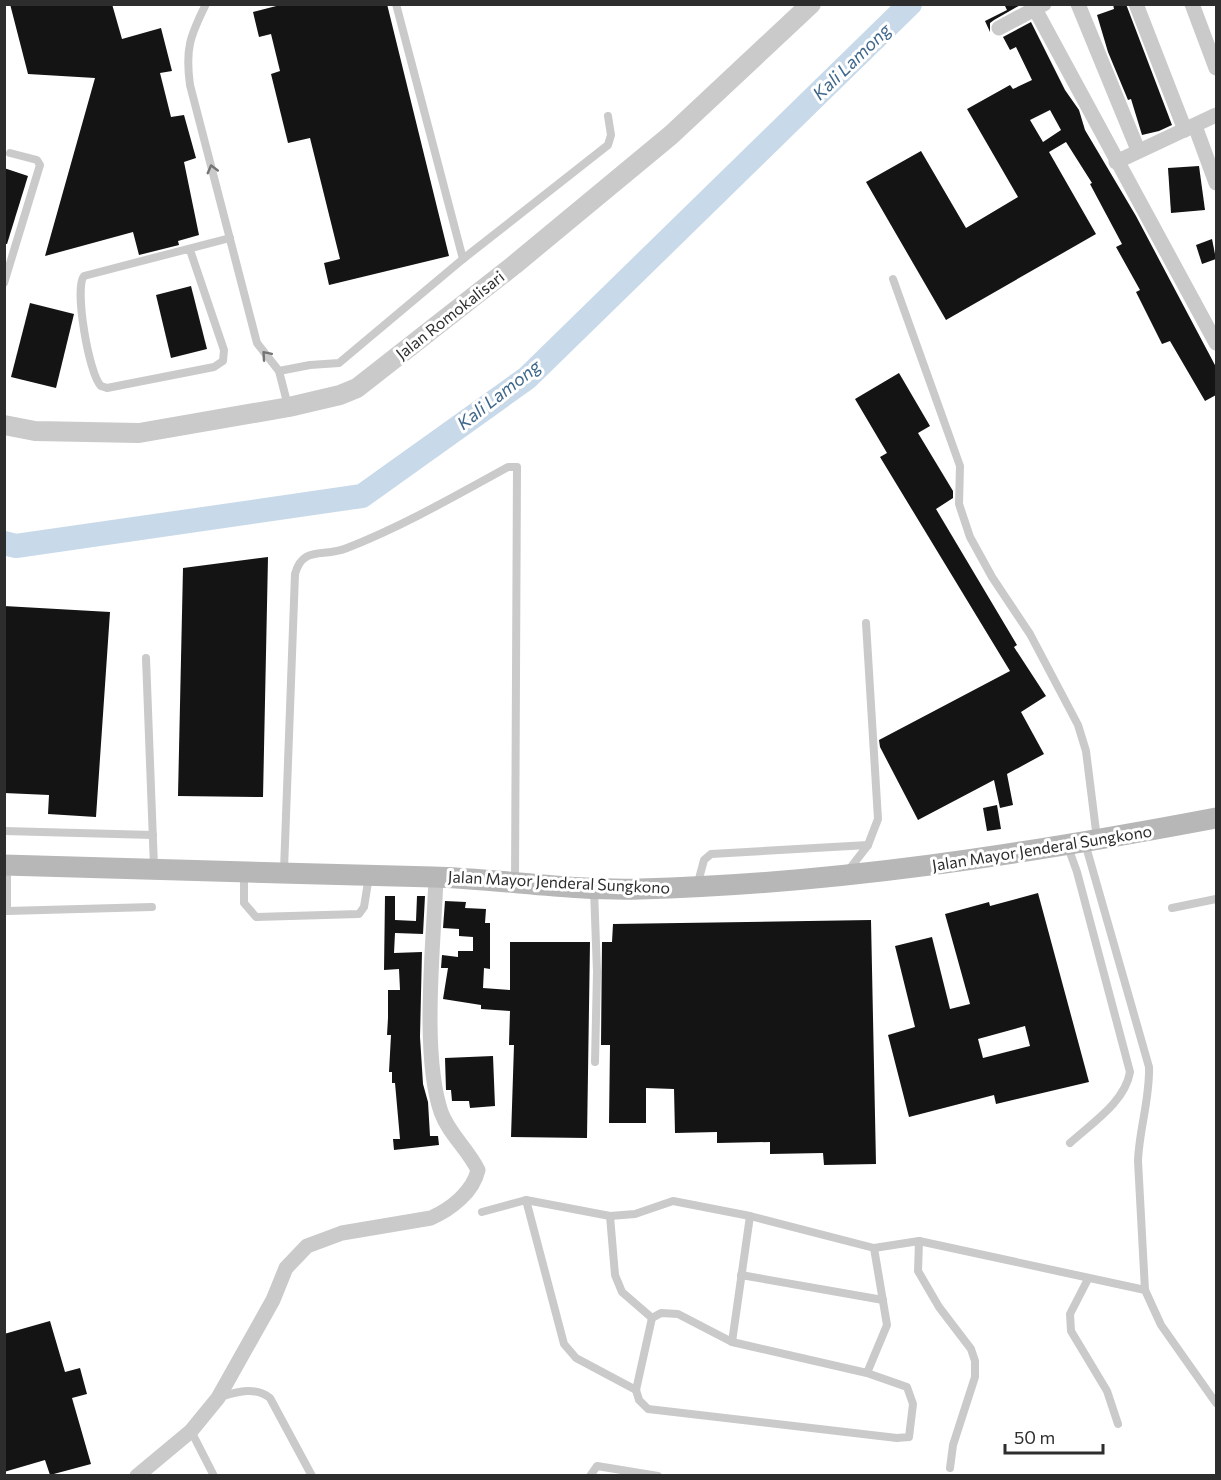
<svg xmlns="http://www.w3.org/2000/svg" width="1221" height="1480" viewBox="0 0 1221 1480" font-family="Commissioner,sans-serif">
	<rect width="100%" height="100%" fill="#fff"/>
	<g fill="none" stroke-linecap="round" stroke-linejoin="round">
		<!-- river -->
		<polyline stroke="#c8d9e9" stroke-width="24" points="4,543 16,546 362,496 527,378 910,4"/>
	</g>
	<!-- building -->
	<g fill="#141414" fill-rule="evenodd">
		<polygon points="10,4 112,4 122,39 161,28 172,71 160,73 171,117 184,115 196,158 184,162 199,235 178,241 179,245 139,255 133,232 45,256 95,78 28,74"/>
		<polygon points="284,4 387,4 449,256 329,285 324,263 340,259 310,138 288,143 271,74 280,71 271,34 259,37 253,12"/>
		<polygon points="1004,4 1022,4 994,20 990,23 990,32 985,21 1007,10"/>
		<polygon points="1113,4 1126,4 1172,125 1159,131 1142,135 1131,99 1128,100 1108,52 1097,15 1114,9"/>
		<path d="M1031 22 1065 90 1079 110 1085 130 1136 216 1216 367V395L1205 401 1170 341 1162 344 1136 292 1140 290 1116 247 1122 244 1090 184 1092 183 1066 142 1049 152 1096 234 946 320 866 182 921 151 966 228 1018 197 967 109 1010 85 1013 89 1032 80 1016 47 1010 50 1003 37ZM1050 110 1061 130 1043 142 1030 120Z"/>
		<polygon points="1199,166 1205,210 1171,213 1168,168"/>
		<polygon points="4,168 28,176 7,244 4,244"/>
		<polygon points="1212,239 1216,259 1202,264 1196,245"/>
		<polygon points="191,286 207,349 171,358 156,295"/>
		<polygon points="30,303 74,314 56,388 11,377"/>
		<polygon points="899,373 930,426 918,433 953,491 953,498 936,509 1017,645 1014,647 1046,696 1021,712 1044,754 1007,774 1013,805 1000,808 994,780 918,820 880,747 879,740 1010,671 880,457 887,453 855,399"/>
		<polygon points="268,557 263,797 178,796 183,568"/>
		<polygon points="4,606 110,612 96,817 48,814 49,795 4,793"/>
		<polygon points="997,805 1001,829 987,831 983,808"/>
		<path d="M1038 893 1089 1082 996 1104 994 1095 909 1117 888 1035 915 1027 895 946 932 937 950 1009 970 1004 945 914 989 902 990 906ZM1025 1026 1030 1046 983 1058 978 1039Z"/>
		<polygon points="385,896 395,896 395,920 416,921 417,896 425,896 423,934 395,933 394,953 422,952 420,1037 423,1084 428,1102 430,1136 438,1136 439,1145 394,1150 393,1139 400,1139 395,1083 392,1083 392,1072 389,1072 391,1035 387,1035 388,1018 388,990 400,990 399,969 384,970"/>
		<polygon points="445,901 466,902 465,908 486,909 485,923 490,923 490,969 484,968 483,988 510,990 510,942 590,942 587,1138 511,1137 514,1045 509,1045 510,1011 481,1009 481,1005 443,999 448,968 441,968 442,955 458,957 458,951 473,951 473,937 459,936 459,929 443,928"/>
		<polygon points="871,920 876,1164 824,1165 823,1153 770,1154 770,1142 717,1143 717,1132 675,1133 674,1089 646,1088 646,1123 609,1123 610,1045 601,1045 602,942 612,942 613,924"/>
		<polygon points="493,1056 495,1106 470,1108 469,1101 452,1101 451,1090 446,1090 445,1058"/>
		<polygon points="50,1321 65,1372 80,1368 87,1394 72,1398 91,1464 50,1475 45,1460 4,1472 4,1334"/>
	</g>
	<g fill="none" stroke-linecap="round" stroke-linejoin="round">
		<!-- service -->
		<g stroke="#cacaca" stroke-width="8">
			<path d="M206 4C190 36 185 49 190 85L257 343 279 371 288 406"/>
			<path d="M190 250 224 350 223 361 214 367 107 388 101 386C89 375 74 288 84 276L230 238"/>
			<polyline points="463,259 608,145 611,135 608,116"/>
			<polyline points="893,279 960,466 959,504 970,537 992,577 1030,634 1078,725 1086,751 1097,839"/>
			<polyline points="4,283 40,165 37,160 10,153"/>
			<polyline points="279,371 310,365 339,363 463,259 396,4"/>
			<polyline points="146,658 154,867"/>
			<polyline points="4,831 153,835"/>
			<path d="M1068 847 1077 872 1130 1072C1125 1102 1092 1123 1070 1143"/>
			<polyline points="7,866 7,911 152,907"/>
			<path d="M284 870 295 574C303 545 323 558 347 548 403 526 455 496 508 467H517L515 882"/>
			<polyline points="848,871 868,845 878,819 866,623"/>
			<polyline points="244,874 244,903 256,917 359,914 364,907 369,876"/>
			<polyline points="697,886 704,860 711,854 868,845"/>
			<polyline points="594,889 597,972 595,1062"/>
			<polyline points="1172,908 1216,899"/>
			<polyline points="526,1200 564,1344 576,1358 636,1390"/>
			<path d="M482 1212 526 1200 610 1216 635 1214 673 1201 750 1216 874 1248 919 1241 1145 1290 1138 1161C1139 1130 1150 1099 1149 1067L1085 843"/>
			<polyline points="610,1216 615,1275 622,1292 652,1318"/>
			<polyline points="919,1241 918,1271 939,1307 971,1349 975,1361 975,1377 953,1445 950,1468"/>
			<polyline points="741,1275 883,1300"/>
			<polyline points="1088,1279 1070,1314 1071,1331 1107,1391 1118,1424"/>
			<polyline points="1145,1290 1161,1325 1216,1403"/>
			<polyline points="732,1342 750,1216"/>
			<polyline points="867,1373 732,1342 678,1314 661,1313 652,1318 636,1390 639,1400 648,1409 897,1438 909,1437 913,1404 907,1387 867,1373 887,1325 874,1248"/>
			<path d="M220 1397C237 1392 255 1386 270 1398L312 1476"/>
			<polyline points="191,1431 214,1476"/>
			<polyline points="590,1476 597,1466 658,1476"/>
		</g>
		<!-- minor -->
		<g stroke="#cacaca" stroke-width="15">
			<polyline points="1078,4 1138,150"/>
			<polyline points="1136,4 1185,130"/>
			<polyline points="1192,4 1216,68"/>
			<polyline points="1035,9 1216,343"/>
			<polyline points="999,28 1044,4"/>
			<polyline points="1195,126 1216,183"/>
			<polyline points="1116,162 1216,115"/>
			<path d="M137 1476 191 1431 218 1398 273 1300 286 1268 307 1246 342 1233 431 1218C451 1209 473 1192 478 1170 467 1148 449 1134 441 1112 421 1052 434 942 436 877"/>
		</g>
		<!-- tertiary -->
		<polyline stroke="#cacaca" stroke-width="20" points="4,425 35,431 139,433 289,407 340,395 357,388 514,265 671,135 811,4"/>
		<!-- secondary -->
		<path stroke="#b7b7b7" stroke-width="21" d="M4 865C147 870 290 873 433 877 502 879 571 891 640 889 834 884 1026 854 1216 818"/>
	</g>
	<!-- one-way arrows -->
	<defs><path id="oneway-chevron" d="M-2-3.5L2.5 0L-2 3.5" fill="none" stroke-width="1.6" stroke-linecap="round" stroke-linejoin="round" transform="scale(1.5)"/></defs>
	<g stroke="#747474">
		<use href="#oneway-chevron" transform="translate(212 169) rotate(-105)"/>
		<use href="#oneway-chevron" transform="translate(266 355) rotate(-131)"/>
	</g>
	<g text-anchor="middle" stroke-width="6" stroke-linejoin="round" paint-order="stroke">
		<!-- street labels -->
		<g font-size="16" fill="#2d2d2d" stroke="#fff">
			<text transform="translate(450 315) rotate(-38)" y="6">Jalan Romokalisari</text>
			<text transform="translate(1042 848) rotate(-9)" y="6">Jalan Mayor Jenderal Sungkono</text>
			<text transform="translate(559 882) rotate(3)" y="6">Jalan Mayor Jenderal Sungkono</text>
		</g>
		<!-- water labels -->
		<g font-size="18" font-style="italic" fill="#3f678a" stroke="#fff">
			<text transform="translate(852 62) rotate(-44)" y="6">Kali Lamong</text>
			<text transform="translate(499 395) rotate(-38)" y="6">Kali Lamong</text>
		</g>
	</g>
	<!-- border -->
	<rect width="1221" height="1480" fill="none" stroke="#2d2d2d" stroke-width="12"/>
	<!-- scale -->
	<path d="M1005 1444v9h98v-9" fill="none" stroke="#2d2d2d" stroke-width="3"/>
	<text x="1014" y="1444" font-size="18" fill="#2d2d2d" stroke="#ffffff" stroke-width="4.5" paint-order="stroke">50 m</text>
</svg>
